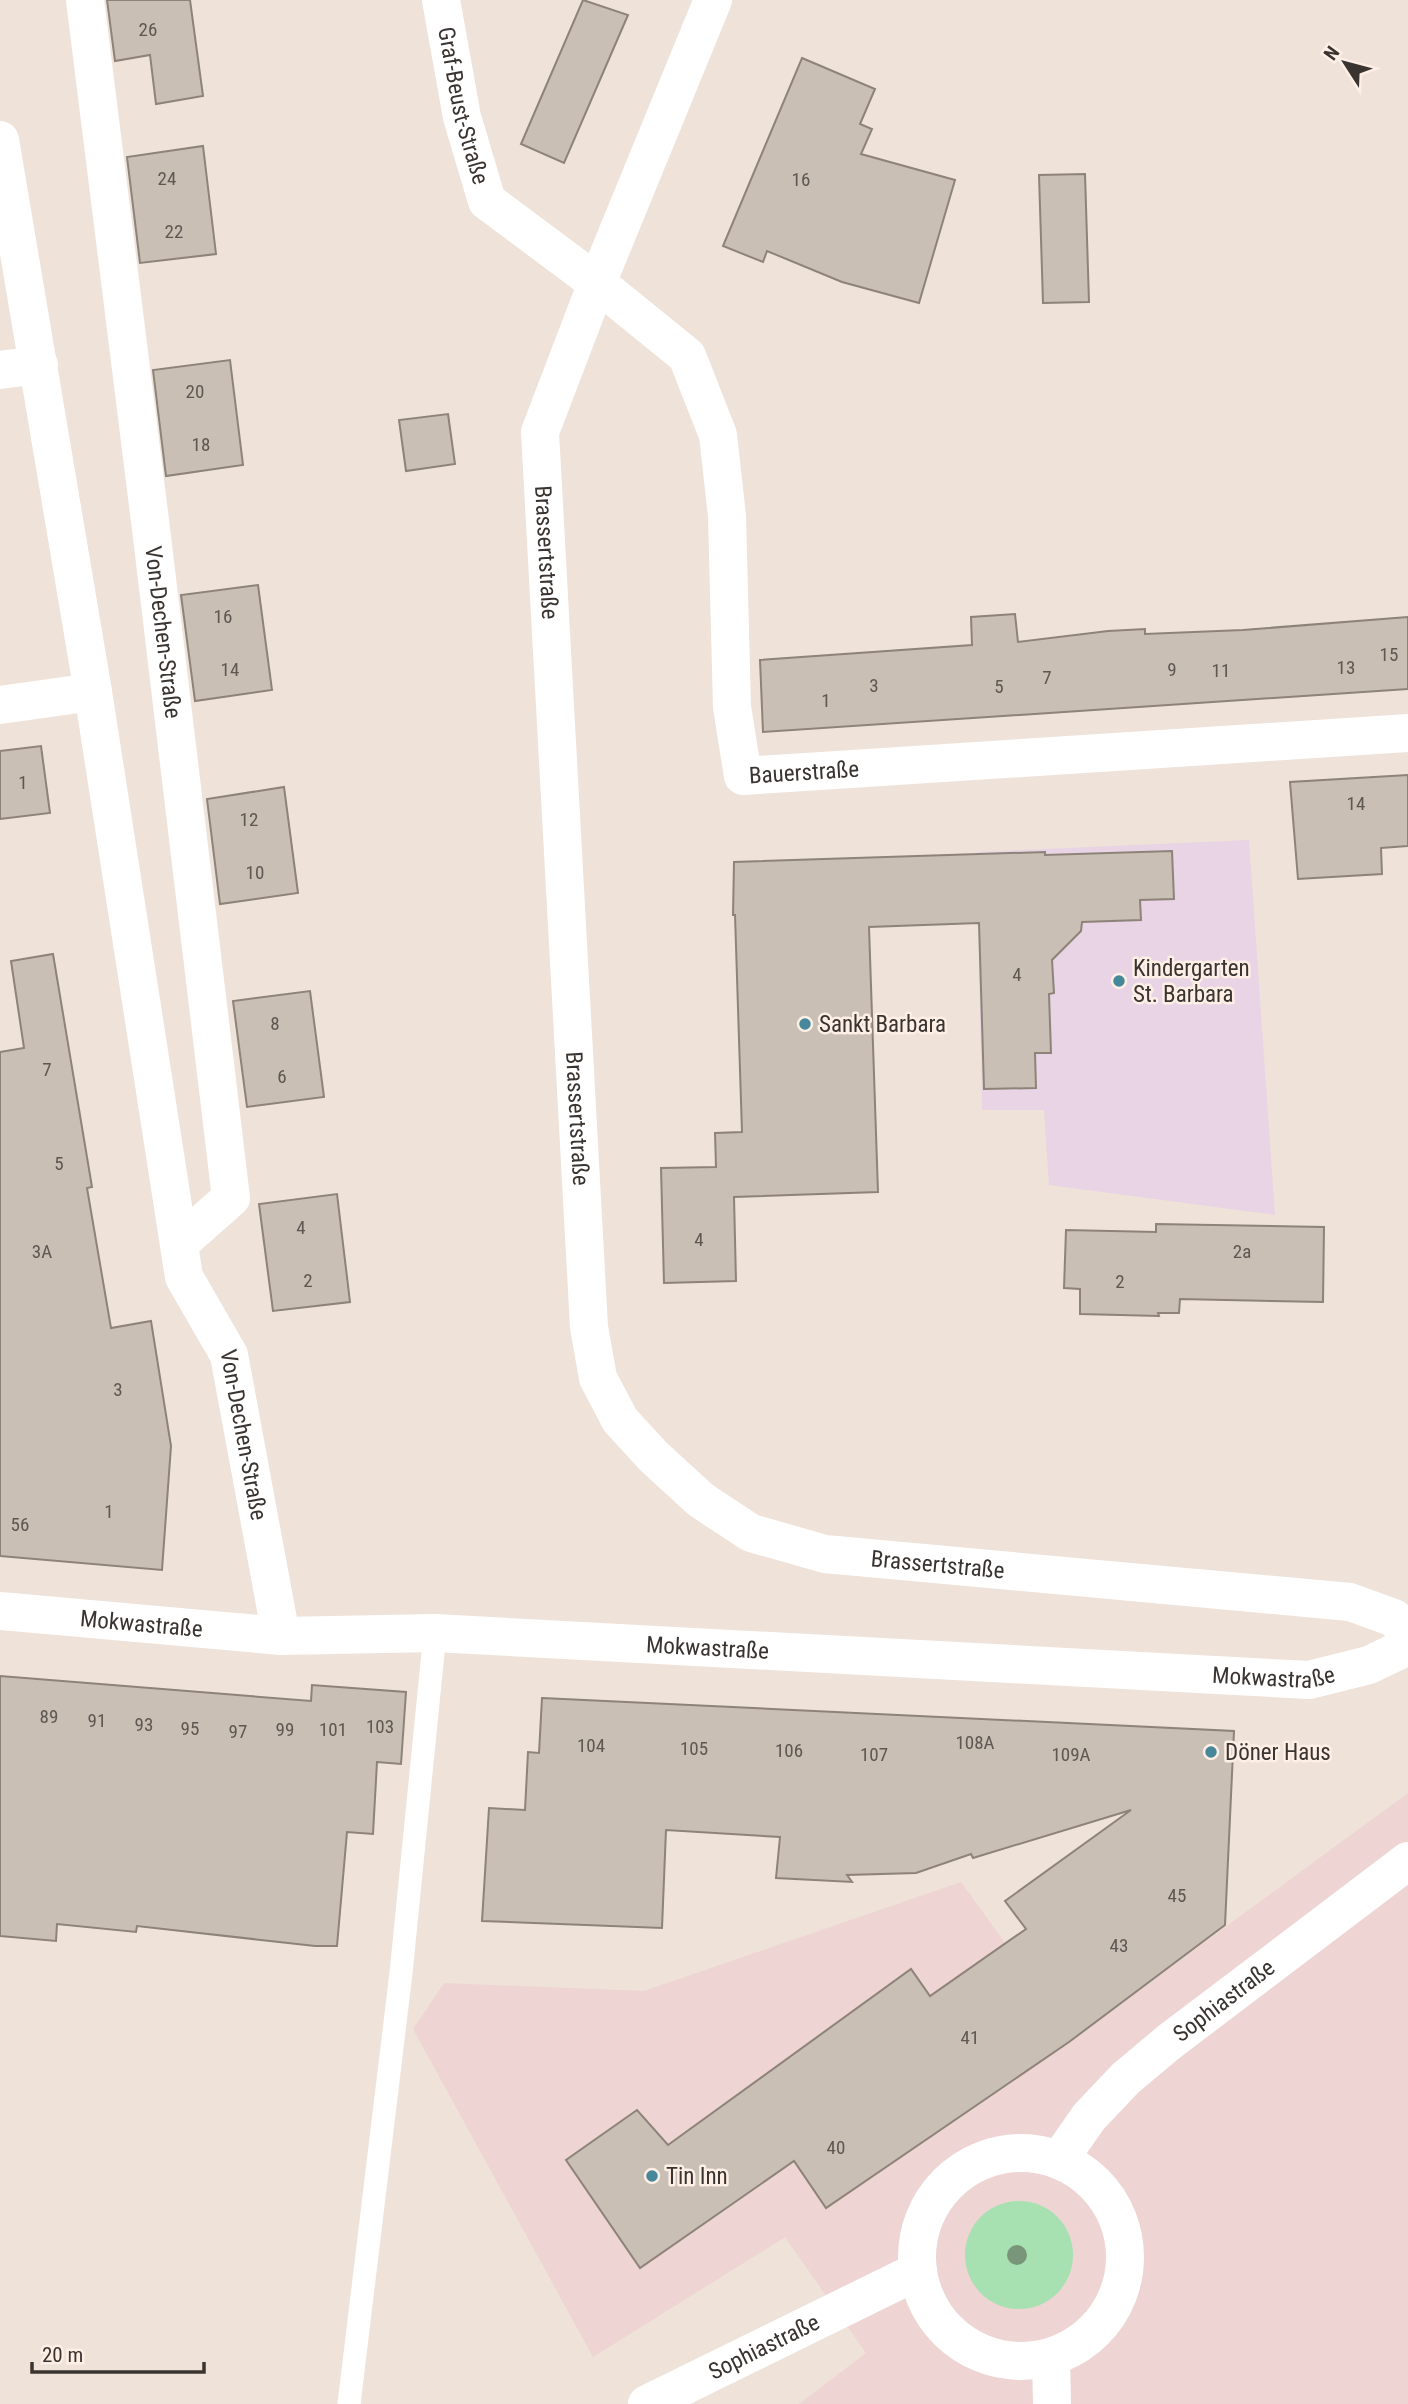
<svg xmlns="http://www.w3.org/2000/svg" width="1408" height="2404" viewBox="0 0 1408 2404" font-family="'Roboto Condensed',sans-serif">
	<rect width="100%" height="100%" fill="#efe2d9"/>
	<!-- commercial -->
	<polygon fill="#eed4d3" points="1408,1793 1408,2404 799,2404 866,2353 785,2237 593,2357 413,2029 444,1983 644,1991 961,1882 1074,2038"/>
	<!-- education -->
	<polygon fill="#e8d4e4" points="1249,840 1275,1215 1049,1185 1044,1110 982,1110 977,852"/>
	<!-- green -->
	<circle fill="#a7e0b1" cx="1019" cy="2255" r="54"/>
	<!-- building -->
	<g fill="#c9bfb4" stroke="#8d8379" stroke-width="2">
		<polygon points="107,0 190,0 203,96 156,104 150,55 115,61"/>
		<polygon points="583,0 628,15 564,163 521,144"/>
		<polygon points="802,58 875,89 860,124 872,129 861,154 955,180 919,303 842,282 767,251 763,262 723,246"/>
		<polygon points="203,146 216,254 140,263 127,157"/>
		<polygon points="1085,174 1089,302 1043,303 1039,175"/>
		<polygon points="230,360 243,465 166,476 153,370"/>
		<polygon points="448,414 455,464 406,471 399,420"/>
		<polygon points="258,585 272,690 195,701 181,595"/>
		<polygon points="1015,614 1018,642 1108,631 1145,629 1145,634 1243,630 1408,617 1408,689 763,732 760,660 972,645 971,617"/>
		<polygon points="41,746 50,813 0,819 0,751"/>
		<polygon points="1408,775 1408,846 1381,848 1382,874 1298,879 1290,782"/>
		<polygon points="284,787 298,893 220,904 207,799"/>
		<polygon points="1172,851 1174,899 1140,900 1141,920 1082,922 1081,931 1052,960 1054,993 1049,994 1051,1053 1035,1053 1036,1088 984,1089 979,923 869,927 878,1192 734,1197 736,1281 664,1283 661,1168 716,1167 715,1133 742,1132 735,915 733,915 734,862 1045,852 1045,855"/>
		<polygon points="53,954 92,1187 87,1188 111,1328 151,1321 171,1446 162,1570 0,1556 0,1052 24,1048 11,961"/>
		<polygon points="310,991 324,1097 247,1107 233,1001"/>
		<polygon points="337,1194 350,1302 273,1311 259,1204"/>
		<polygon points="1156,1224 1324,1227 1323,1302 1180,1299 1179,1313 1158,1313 1159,1316 1080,1314 1080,1289 1064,1288 1066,1230 1156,1232"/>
		<polygon points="0,1676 311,1701 312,1685 406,1692 401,1764 377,1762 373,1834 347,1832 337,1946 315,1946 137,1926 136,1932 57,1924 56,1941 0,1936"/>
		<polygon points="542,1698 1234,1731 1225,1925 1069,2042 826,2208 794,2161 640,2268 566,2160 637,2110 668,2145 911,1969 930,1996 1026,1929 1005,1901 1131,1810 973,1858 971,1854 916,1873 847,1875 852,1882 776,1878 780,1837 666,1830 662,1928 482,1921 489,1808 525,1810 528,1752 539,1753"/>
	</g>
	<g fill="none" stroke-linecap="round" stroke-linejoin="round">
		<!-- lane -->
		<polyline stroke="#fff" stroke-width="23" points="349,2404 401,1973 435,1633"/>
		<!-- street -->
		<g stroke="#fff" stroke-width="38">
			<path id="s1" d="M85 0 152 537 231 1198 180 1243"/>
			<path id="s2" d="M441 0 462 117 487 201 597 283 687 356 718 435 727 516 732 707 743 776 1408 733"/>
			<path id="s3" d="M713 0 597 283 540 432 589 1327 598 1378 620 1420 654 1457 701 1500 751 1533 825 1554 1350 1602 1394 1618 1408 1632"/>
			<path id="s4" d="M0 140 93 692 184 1277 229 1355 281 1636"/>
			<polyline points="0,370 39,365"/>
			<polyline points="0,705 93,692"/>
			<path id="s5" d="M0 1611 281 1636 435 1633 1309 1680 1369 1665 1408 1646"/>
			<polyline points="1051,2358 1052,2404"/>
		</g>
		<!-- secondary -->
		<g stroke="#fff" stroke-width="38">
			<circle cx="1021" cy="2257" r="104"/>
			<path id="s6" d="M1059 2160 1089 2117 1126 2078 1169 2042 1408 1861"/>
			<path id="s7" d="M647 2404 918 2271"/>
		</g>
	</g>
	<!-- trees -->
	<circle fill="#7a967a" cx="1017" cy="2255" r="10"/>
	<!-- markers -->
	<g fill="#468899" stroke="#fdefe6" stroke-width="2.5">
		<circle cx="1119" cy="981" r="7"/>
		<circle cx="805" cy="1024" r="7"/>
		<circle cx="1211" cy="1752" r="7"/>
		<circle cx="652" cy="2176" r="7"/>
	</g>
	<g text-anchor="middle" stroke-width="5" stroke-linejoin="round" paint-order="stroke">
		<!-- number labels -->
		<g font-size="19" fill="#5e5752">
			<text x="148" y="36">26</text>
			<text x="167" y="185">24</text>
			<text x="801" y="186">16</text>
			<text x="174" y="238">22</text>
			<text x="195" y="398">20</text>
			<text x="201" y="451">18</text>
			<text x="223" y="623">16</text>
			<text x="1389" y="661">15</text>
			<text x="1346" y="674">13</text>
			<text x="230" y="676">14</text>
			<text x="1172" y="676">9</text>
			<text x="1221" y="677">11</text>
			<text x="1047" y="684">7</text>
			<text x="874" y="692">3</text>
			<text x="999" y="693">5</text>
			<text x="826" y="707">1</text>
			<text x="23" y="789">1</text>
			<text x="1356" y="810">14</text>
			<text x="249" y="826">12</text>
			<text x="255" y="879">10</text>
			<text x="1017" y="981">4</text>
			<text x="275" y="1030">8</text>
			<text x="47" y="1076">7</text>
			<text x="282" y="1083">6</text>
			<text x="59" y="1170">5</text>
			<text x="301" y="1234">4</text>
			<text x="699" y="1246">4</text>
			<text x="42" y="1258">3A</text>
			<text x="1242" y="1258">2a</text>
			<text x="308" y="1287">2</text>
			<text x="1120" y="1288">2</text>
			<text x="118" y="1396">3</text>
			<text x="109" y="1518">1</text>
			<text x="20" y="1531">56</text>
			<text x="49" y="1723">89</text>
			<text x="97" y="1727">91</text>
			<text x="144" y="1731">93</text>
			<text x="380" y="1733">103</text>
			<text x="190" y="1735">95</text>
			<text x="285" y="1736">99</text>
			<text x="333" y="1736">101</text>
			<text x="238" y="1738">97</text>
			<text x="975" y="1749">108A</text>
			<text x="591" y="1752">104</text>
			<text x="694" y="1755">105</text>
			<text x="789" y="1757">106</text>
			<text x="874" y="1761">107</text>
			<text x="1071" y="1761">109A</text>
			<text x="1177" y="1902">45</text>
			<text x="1119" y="1952">43</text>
			<text x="970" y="2044">41</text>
			<text x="836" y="2154">40</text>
		</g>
		<!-- street labels -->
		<g font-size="23" fill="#3a3431" stroke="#fdefe6">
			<text dy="8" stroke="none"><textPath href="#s2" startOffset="108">Graf-Beust-Straße</textPath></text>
			<text dy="8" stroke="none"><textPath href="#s3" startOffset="586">Brassertstraße</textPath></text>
			<text dy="8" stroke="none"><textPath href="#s1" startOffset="637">Von-Dechen-Straße</textPath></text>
			<text dy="8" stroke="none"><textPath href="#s2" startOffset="948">Bauerstraße</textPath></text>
			<text dy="8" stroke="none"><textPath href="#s3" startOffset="1153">Brassertstraße</textPath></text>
			<text dy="8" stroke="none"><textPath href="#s4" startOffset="1323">Von-Dechen-Straße</textPath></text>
			<text dy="8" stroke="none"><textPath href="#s3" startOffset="1825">Brassertstraße</textPath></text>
			<text dy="8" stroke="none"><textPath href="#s5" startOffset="142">Mokwastraße</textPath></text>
			<text dy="8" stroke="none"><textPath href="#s5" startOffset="709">Mokwastraße</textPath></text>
			<text dy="8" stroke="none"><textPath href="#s5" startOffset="1276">Mokwastraße</textPath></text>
			<text dy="8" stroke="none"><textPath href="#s6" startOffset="231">Sophiastraße</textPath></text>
			<text dy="8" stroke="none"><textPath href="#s7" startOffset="130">Sophiastraße</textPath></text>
		</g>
		<!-- poi labels -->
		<g font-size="23" fill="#3a3431" stroke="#fdefe6" text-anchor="start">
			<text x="1133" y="976">Kindergarten<tspan x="1133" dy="26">St. Barbara</tspan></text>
			<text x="819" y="1032">Sankt Barbara</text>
			<text x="1225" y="1760">Döner Haus</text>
			<text x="666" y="2184">Tin Inn</text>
		</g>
	</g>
	<!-- north arrow -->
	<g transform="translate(1345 63) rotate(306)" stroke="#fdefe6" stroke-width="5" paint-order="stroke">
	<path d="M0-5L12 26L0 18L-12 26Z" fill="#3a3431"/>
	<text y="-10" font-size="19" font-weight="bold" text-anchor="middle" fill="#3a3431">N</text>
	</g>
	<!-- scale -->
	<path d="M32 2362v10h172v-10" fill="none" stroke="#3a3431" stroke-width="3.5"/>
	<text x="42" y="2362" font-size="21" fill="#3a3431" stroke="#fdefe6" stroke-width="5" paint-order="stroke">20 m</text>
</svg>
